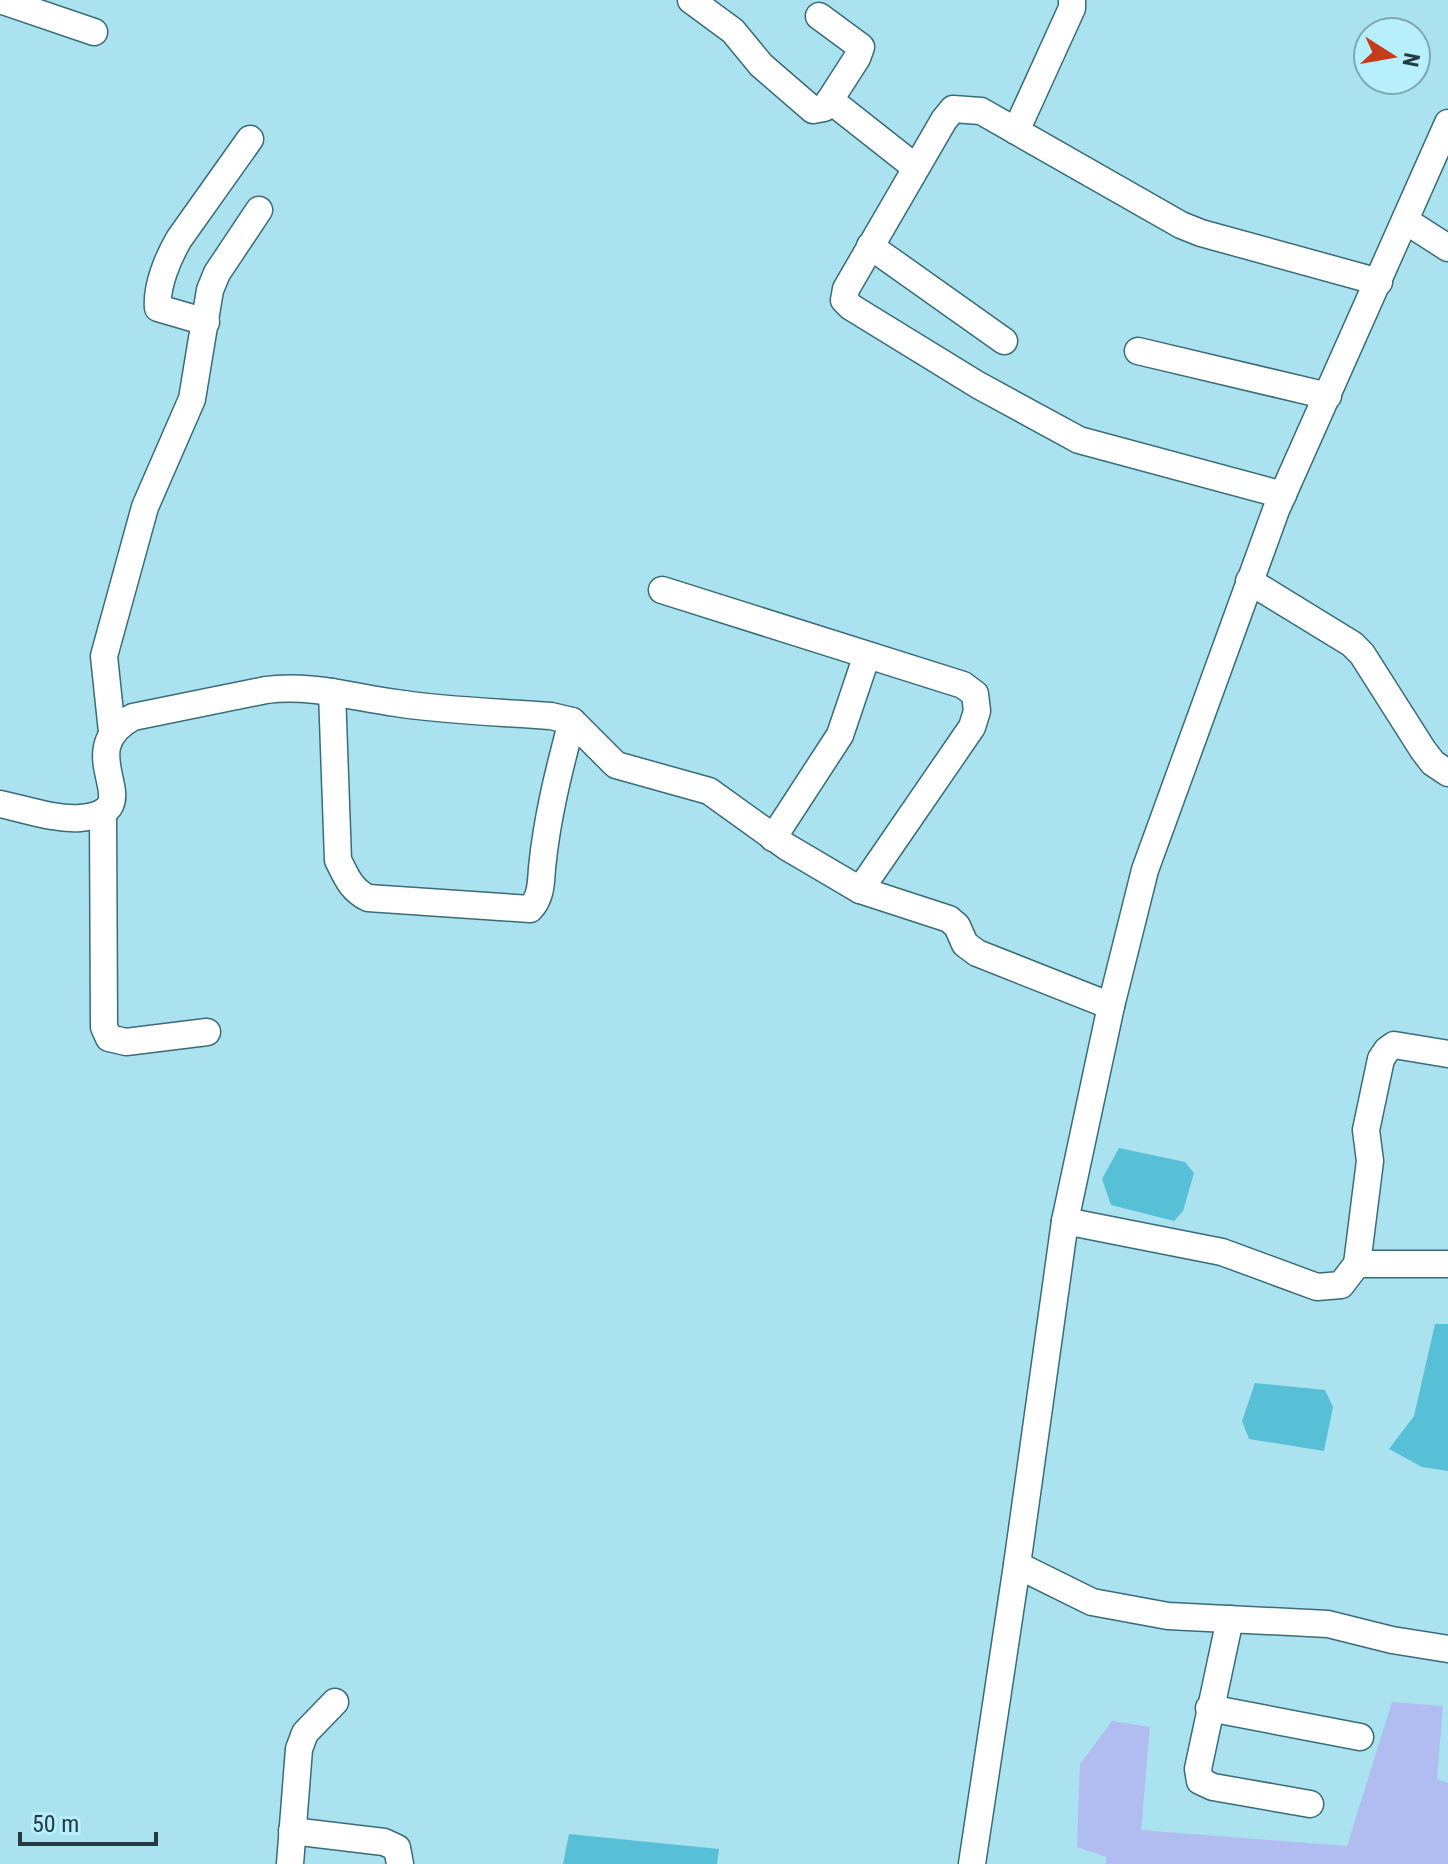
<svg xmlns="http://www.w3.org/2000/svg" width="1448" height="1864" viewBox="0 0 1448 1864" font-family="'Roboto Condensed',sans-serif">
	<rect width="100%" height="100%" fill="#abe2ef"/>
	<!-- green -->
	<polygon fill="#b1bdf1" points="1392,1702 1443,1706 1437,1779 1448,1783 1448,1864 1106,1864 1106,1857 1077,1847 1080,1764 1112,1721 1150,1727 1141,1830 1347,1846"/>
	<!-- water -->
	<g fill="#57bfd6">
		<polygon points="1119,1148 1185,1162 1194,1173 1183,1211 1174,1221 1111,1205 1102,1179"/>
		<polygon points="1435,1324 1448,1324 1448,1471 1422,1467 1389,1449 1414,1416"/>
		<polygon points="1255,1383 1325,1390 1333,1407 1324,1451 1249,1439 1242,1421"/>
		<polygon points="569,1834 719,1849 717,1864 563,1864"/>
	</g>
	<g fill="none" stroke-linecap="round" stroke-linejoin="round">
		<defs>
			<g id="minor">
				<polyline points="0,0 94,32"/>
				<polyline points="691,0 733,31 761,65 813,110 824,108 830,100 915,167"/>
				<polyline points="819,16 861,47 857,58 830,100"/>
				<polyline points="1016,131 1072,8 1072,0"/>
				<polyline points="1406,221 1448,248"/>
				<polyline points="870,246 1004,341"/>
				<path d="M206 322 158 308C156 286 168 258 179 239L250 139"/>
				<polyline points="1138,351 1328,396"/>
				<polyline points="1283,495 1079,440 978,385 851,307 844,300 846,289 944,120 953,109 981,111 1181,225 1201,233 1379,282"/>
				<polyline points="1249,581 1352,644 1362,654 1423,750 1433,763 1448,773"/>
				<polyline points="662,590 963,685 975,694 977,711 972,727 860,890"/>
				<path d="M332 692 338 860C346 876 351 890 368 898L530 909C541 898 541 883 542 868 547 817 559 770 572 721"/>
				<polyline points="112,732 104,656 145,507 192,399 210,290 217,273 259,210"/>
				<path d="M0 804C25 809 55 820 80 818 155 811 66 753 133 717L266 690C309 684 353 697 396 703 446 711 499 712 551 716L572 721 616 765 709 791 787 847 860 890 949 919 957 926 965 944 977 953 1111 1006"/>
				<polyline points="103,812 104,1027 109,1038 126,1042 207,1032"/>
				<polyline points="773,838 840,735 867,655"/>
				<polyline points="1065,1221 1222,1252 1317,1287 1341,1285 1357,1264 1448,1264"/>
				<polyline points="1357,1264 1370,1161 1366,1130 1381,1059 1387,1050 1394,1045 1448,1054"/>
				<polyline points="1017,1565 1092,1602 1168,1616 1328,1624 1392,1640 1448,1649"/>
				<polyline points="1230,1619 1198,1769 1200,1781 1213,1787 1310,1804"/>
				<polyline points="1209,1708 1360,1737"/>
				<polyline points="292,1831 384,1842 397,1848 400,1864"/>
				<polyline points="290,1864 299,1749 305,1733 335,1702"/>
				<polyline points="972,1864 1017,1565 1065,1221 1111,1006 1145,870 1276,510 1448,123"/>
			</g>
		</defs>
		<!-- minor casing -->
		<use href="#minor" stroke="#386c78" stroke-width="29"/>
		<!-- minor -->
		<use href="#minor" stroke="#fff" stroke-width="26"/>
	</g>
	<!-- north arrow -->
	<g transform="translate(1392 56) rotate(101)"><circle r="38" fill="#b8effc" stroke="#7da7b1" stroke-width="2"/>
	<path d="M0-6L14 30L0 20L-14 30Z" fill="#c63c1a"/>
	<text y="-12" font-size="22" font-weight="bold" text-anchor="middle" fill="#253b41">N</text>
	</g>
	<!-- scale -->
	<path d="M20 1832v12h136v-12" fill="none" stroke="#253b41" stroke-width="4"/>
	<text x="32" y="1832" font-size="24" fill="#253b41" stroke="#b8effc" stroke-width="6" paint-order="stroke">50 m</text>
</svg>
